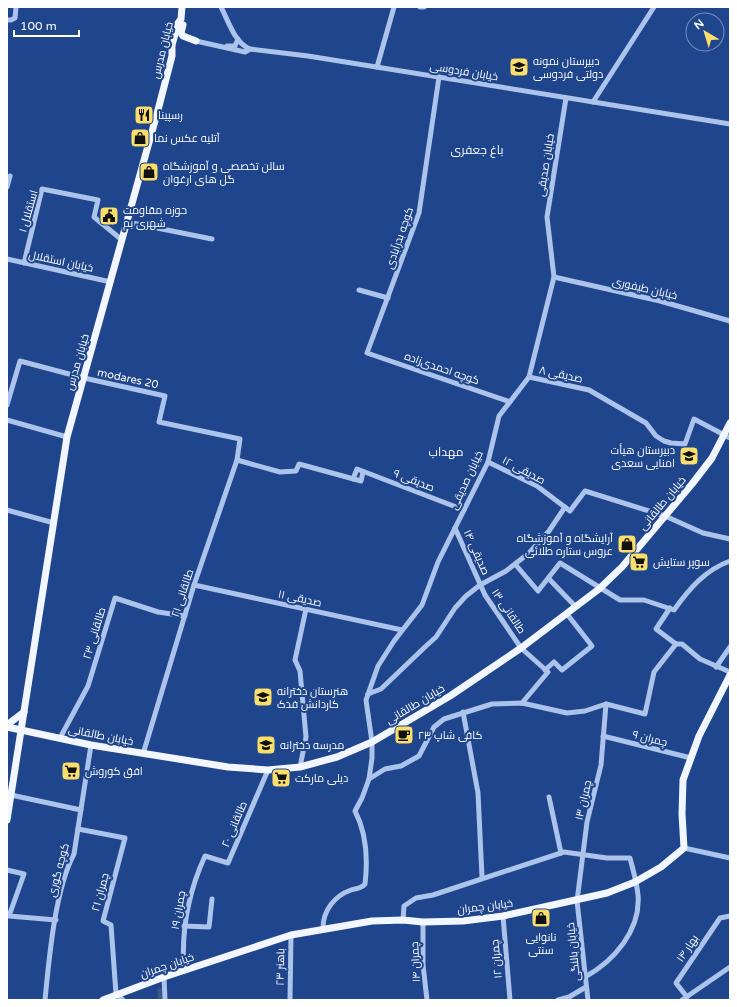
<svg xmlns="http://www.w3.org/2000/svg" width="737" height="1007" viewBox="0 0 737 1007" font-family="'Varela Round',Cairo,sans-serif">
	<rect width="100%" height="100%" fill="#1f458c"/>
	<g fill="none" stroke-linecap="round" stroke-linejoin="round">
		<!-- canal -->
		<polyline stroke="#3c578c" stroke-width="4.5" points="160,990 160,1000"/>
		<!-- minor -->
		<g stroke="#acc3ec" stroke-width="5">
			<path d="M221 7C228 20 235 44 250 49"/>
			<polyline points="420,7 424,7"/>
			<polyline points="7,20 11,20 15,18 16,7"/>
			<polyline points="196,41 245,52 250,49 308,56 730,124"/>
			<polyline points="227,46 235,46 238,39"/>
			<polyline points="377,67 394,7"/>
			<polyline points="439,77 419,213 367,353 510,402"/>
			<polyline points="593,102 654,7"/>
			<polyline points="7,187 10,176"/>
			<polyline points="127,222 212,239"/>
			<polyline points="7,259 111,282"/>
			<polyline points="24,263 42,189 98,200 94,217 122,240"/>
			<polyline points="554,277 660,301 730,321"/>
			<polyline points="359,290 388,298"/>
			<polyline points="529,377 589,390 646,423 656,436 664,441 671,443 685,444 694,419 730,438"/>
			<polyline points="7,405 20,361 84,378 165,396 159,422 240,439 237,460 194,585 143,754"/>
			<polyline points="7,420 67,437"/>
			<polyline points="237,460 280,472 296,471 299,464 361,481 363,472"/>
			<polyline points="488,462 537,486 570,511 585,491 665,516 703,533 730,539"/>
			<polyline points="353,479 357,469 464,510"/>
			<polyline points="7,510 54,523"/>
			<polyline points="455,528 485,595 521,648 548,672 522,703"/>
			<path d="M515 564 538 591 560 563 620 600H644L674 610C689 589 705 570 730 561"/>
			<polyline points="549,579 576,607"/>
			<polyline points="194,585 402,630"/>
			<polyline points="670,608 656,629 676,644"/>
			<polyline points="676,644 682,644 700,659 730,672"/>
			<polyline points="716,667 730,647"/>
			<polyline points="545,670 554,662 562,670 592,646 567,614"/>
			<polyline points="368,694 381,689 426,646 436,637 455,608 466,596 480,585 506,571 529,553 549,531 565,507"/>
			<polyline points="463,712 478,793 482,877"/>
			<polyline points="603,736 691,758"/>
			<polyline points="60,738 88,686 115,598 158,612 185,616"/>
			<polyline points="300,767 306,737 300,671 295,660 306,609"/>
			<polyline points="369,779 385,769 401,766 419,756 434,727 444,719 492,704 522,703 567,713 585,711 606,704 645,714 654,672 676,644"/>
			<polyline points="11,795 81,810"/>
			<polyline points="549,797 561,853"/>
			<polyline points="78,829 125,838 103,921 111,925 116,994 123,1000"/>
			<polyline points="684,848 730,858"/>
			<polyline points="7,870 24,874 9,916 56,920"/>
			<polyline points="503,916 510,1000"/>
			<path d="M403 920 404 906 416 898 433 895 564 852 607 858H630C633 870 637 883 638 895 641 930 614 961 585 977"/>
			<polyline points="423,922 423,965 427,1000"/>
			<polyline points="184,926 209,927 212,899"/>
			<path d="M323 928C323 911 334 896 351 890 357 888 361 889 365 884 368 859 367 834 355 811L362 798 369 779 372 758V742L366 700 378 666 394 641 422 605 438 562 488 462 499 416 529 377 554 277 547 217 566 98"/>
			<path d="M184 971C181 930 188 893 205 856L228 863 268 770"/>
			<polyline points="164,977 165,1000"/>
			<polyline points="687,997 676,983 720,918 730,916"/>
			<path d="M45 1000C49 959 55 889 74 854L91 745"/>
			<polyline points="290,1000 291,935"/>
			<polyline points="558,1000 569,997 586,987"/>
			<polyline points="588,1000 577,901 587,822 601,765 606,704"/>
			<polyline points="682,1000 730,967"/>
		</g>
		<!-- major -->
		<g stroke="#f2f6ff" stroke-width="7">
			<polyline points="183,25 181,33 183,36 196,41"/>
			<polyline points="7,725 24,712"/>
			<polyline points="7,727 91,745 228,767 268,770 300,767 337,757 372,742 450,696 521,648 599,589 622,567 692,484 712,458 730,423"/>
			<polyline points="7,820 67,437 158,110 172,56 172,45 178,23 181,19 182,7"/>
			<polyline points="103,1000 164,977 291,935 372,921 403,920 423,922 463,921 503,916 607,893 635,882 661,867 684,848 682,814 683,780 699,736 730,675"/>
		</g>
	</g>
	<!-- icons -->
	<defs>
		<symbol id="school-square" viewBox="-11 -11 22 22"><rect x="-9" y="-9" width="18" height="18" rx="4" fill="#fade6c" stroke="#1f458c"/><path d="M0-5L7-2L0 1L-7-2ZM-4 1L0 2.5L4 1V4Q0 6-4 4Z" fill="#111"/></symbol>
		<symbol id="restaurant-square" viewBox="-11 -11 22 22"><rect x="-9" y="-9" width="18" height="18" rx="4" fill="#fade6c" stroke="#1f458c"/><path d="M-5-6h1v4h1v-4h1v4h1v-4h1v5L-1.5 .5V6h-2V.5L-5-1ZM5-6V6H3V1.5H1.5Q1.5-4 5-6Z" fill="#111"/></symbol>
		<symbol id="shop-square" viewBox="-11 -11 22 22"><rect x="-9" y="-9" width="18" height="18" rx="4" fill="#fade6c" stroke="#1f458c"/><path d="M-5-2.5h2.3a2.7 3.5 0 0 1 5.4 0H5L5.5 6h-11ZM-1.5-2.5h3a1.5 2.3 0 0 0-3 0Z" fill="#111"/></symbol>
		<symbol id="civic-square" viewBox="-11 -11 22 22"><rect x="-9" y="-9" width="18" height="18" rx="4" fill="#fade6c" stroke="#1f458c"/><path d="M-.6-6.5H3V-4.5H.6V-3L4-1V1h2V6H-6V1h2V-1L-.6-3ZM-1.2 2.5V6h2.4V2.5Z" fill="#111"/></symbol>
		<symbol id="supermarket-square" viewBox="-11 -11 22 22"><rect x="-9" y="-9" width="18" height="18" rx="4" fill="#fade6c" stroke="#1f458c"/><path d="M-6-5.5h2.5l.6 2H6L4.5 2H-2.5L-4.4-4H-6ZM-1.5 3.2a1.3 1.3 0 1 0 .1 0ZM3 3.2a1.3 1.3 0 1 0 .1 0Z" fill="#111"/></symbol>
		<symbol id="university-square" viewBox="-11 -11 22 22"><rect x="-9" y="-9" width="18" height="18" rx="4" fill="#fade6c" stroke="#1f458c"/><path d="M0-5L7-2L0 1L-7-2ZM-4 1L0 2.5L4 1V4Q0 6-4 4Z" fill="#111"/></symbol>
		<symbol id="cafe-square" viewBox="-11 -11 22 22"><rect x="-9" y="-9" width="18" height="18" rx="4" fill="#fade6c" stroke="#1f458c"/><path d="M-5.5-4.5H6V0H3Q3 3.5 0 3.5H-2.5Q-5.5 3.5-5.5 0ZM3-3.2v2h1.7v-2ZM-6 4.5H4V6H-6Z" fill="#111"/></symbol>
	</defs>
	<g fill-rule="evenodd">
		<use href="#school-square" x="508" y="56" width="22" height="22"/>
		<use href="#restaurant-square" x="133" y="104" width="22" height="22"/>
		<use href="#shop-square" x="129" y="127" width="22" height="22"/>
		<use href="#shop-square" x="138" y="161" width="22" height="22"/>
		<use href="#civic-square" x="98" y="205" width="22" height="22"/>
		<use href="#school-square" x="678" y="445" width="22" height="22"/>
		<use href="#shop-square" x="616" y="533" width="22" height="22"/>
		<use href="#supermarket-square" x="628" y="551" width="22" height="22"/>
		<use href="#university-square" x="252" y="686" width="22" height="22"/>
		<use href="#cafe-square" x="393" y="724" width="22" height="22"/>
		<use href="#school-square" x="255" y="734" width="22" height="22"/>
		<use href="#supermarket-square" x="60" y="760" width="22" height="22"/>
		<use href="#supermarket-square" x="270" y="767" width="22" height="22"/>
		<use href="#shop-square" x="530" y="907" width="22" height="22"/>
	</g>
	<g text-anchor="middle" stroke-width="4" stroke-linejoin="round" paint-order="stroke">
		<!-- street labels -->
		<g font-size="11" fill="#fff" stroke="#1f458c">
			<text transform="translate(162 50) rotate(-76)" y="4">خیابان مدرس</text>
			<text transform="translate(464 71) rotate(9)" y="4">خیابان فردوسی</text>
			<text transform="translate(545 165) rotate(-81)" y="4">خیابان صدیقی</text>
			<text transform="translate(28 211) rotate(-74)" y="4">استقلال ۱</text>
			<text transform="translate(399 238) rotate(-71)" y="4">کوچه بدرآبادی</text>
			<text transform="translate(61 261) rotate(12)" y="4">خیابان استقلال</text>
			<text transform="translate(645 288) rotate(13)" y="4">خیابان طیفوری</text>
			<text transform="translate(77 362) rotate(-74)" y="4">خیابان مدرس</text>
			<text transform="translate(442 368) rotate(19)" y="4">کوچه احمدی‌زاده</text>
			<text transform="translate(561 374) rotate(12)" y="4">صدیقی ۸</text>
			<text transform="translate(128 378) rotate(12)" y="4">modares 20</text>
			<text transform="translate(524 470) rotate(28)" y="4">صدیقی ۱۲</text>
			<text transform="translate(414 480) rotate(21)" y="4">صدیقی ۹</text>
			<text transform="translate(466 480) rotate(-65)" y="4">خیابان صدیقی</text>
			<text transform="translate(662 503) rotate(-50)" y="4">خیابان طالقانی</text>
			<text transform="translate(477 552) rotate(66)" y="4">صدیقی ۱۴</text>
			<text transform="translate(182 593) rotate(-72)" y="4">طالقانی ۲۱</text>
			<text transform="translate(300 598) rotate(12)" y="4">صدیقی ۱۱</text>
			<text transform="translate(509 611) rotate(56)" y="4">طالقانی ۱۳</text>
			<text transform="translate(94 633) rotate(-73)" y="4">طالقانی ۲۳</text>
			<text transform="translate(415 704) rotate(-31)" y="4">خیابان طالقانی</text>
			<text transform="translate(101 735) rotate(11)" y="4">خیابان طالقانی</text>
			<text transform="translate(650 738) rotate(14)" y="4">چمران ۹</text>
			<text transform="translate(583 800) rotate(-77)" y="4">چمران ۱۳</text>
			<text transform="translate(234 824) rotate(-67)" y="4">طالقانی ۲۰</text>
			<text transform="translate(58 870) rotate(-75)" y="4">کوچه گوری</text>
			<text transform="translate(100 892) rotate(-75)" y="4">چمران ۲۱</text>
			<text transform="translate(485 906) rotate(-7)" y="4">خیابان چمران</text>
			<text transform="translate(178 910) rotate(-80)" y="4">چمران ۱۹</text>
			<text transform="translate(687 948) rotate(-56)" y="4">بهار ۱۴</text>
			<text transform="translate(573 952) rotate(-96)" y="4">خیابان بالنگی</text>
			<text transform="translate(496 959) rotate(-95)" y="4">چمران ۱۲</text>
			<text transform="translate(415 962) rotate(-93)" y="4">چمران ۱۴</text>
			<text transform="translate(167 965) rotate(-19)" y="4">خیابان چمران</text>
			<text transform="translate(280 967) rotate(-89)" y="4">باهنر ۲۳</text>
		</g>
		<!-- poi labels -->
		<g font-size="11" fill="#fff" stroke="#1f458c" text-anchor="start">
			<text x="533" y="65">دبیرستان نمونه<tspan x="533" dy="13">دولتی فردوسی</tspan></text>
			<text x="158" y="119">رسپینا</text>
			<text x="154" y="142">آتلیه عکس نما</text>
			<text x="163" y="170">سالن تخصصی و آموزشگاه<tspan x="163" dy="13">گل های ارغوان</tspan></text>
			<text x="123" y="214">حوزه مقاومت<tspan x="123" dy="13">شهری بم</tspan></text>
			<text x="675" y="454" text-anchor="end">دبیرستان هیأت<tspan x="675" dy="13">امنایی سعدی</tspan></text>
			<text x="613" y="542" text-anchor="end">آرایشگاه و آموزشگاه<tspan x="613" dy="13">عروس ستاره طلائی</tspan></text>
			<text x="653" y="566">سوپر ستایش</text>
			<text x="277" y="695">هنرستان دخترانه<tspan x="277" dy="13">کاردانش فدک</tspan></text>
			<text x="418" y="739">کافی شاپ ۲۳</text>
			<text x="280" y="749">مدرسه دخترانه</text>
			<text x="85" y="775">افق کوروش</text>
			<text x="295" y="782">دیلی مارکت</text>
			<text x="541" y="941" text-anchor="middle">نانوایی<tspan x="541" dy="13">سنتی</tspan></text>
		</g>
		<!-- neighbourhood labels -->
		<g font-size="12" fill="#fff" stroke="#1f458c">
			<text x="477" y="154">باغ جعفری</text>
			<text x="446" y="456">مهداب</text>
		</g>
	</g>
	<!-- border -->
	<rect width="737" height="1007" fill="none" stroke="#ffffff" stroke-width="16"/>
	<!-- north arrow -->
	<g transform="translate(705 32) rotate(322)"><circle r="19" fill="#1f458c" stroke="#798fba"/>
	<path d="M0-3L7 15L0 10L-7 15Z" fill="#fade6c"/>
	<text y="-6" font-size="11" font-weight="bold" text-anchor="middle" fill="#ffffff">N</text>
	</g>
	<!-- scale -->
	<path d="M14 30v6h65v-6" fill="none" stroke="#ffffff" stroke-width="2"/>
	<text x="20" y="30" font-size="12" fill="#ffffff" stroke="#1f458c" stroke-width="3" paint-order="stroke">100 m</text>
</svg>
